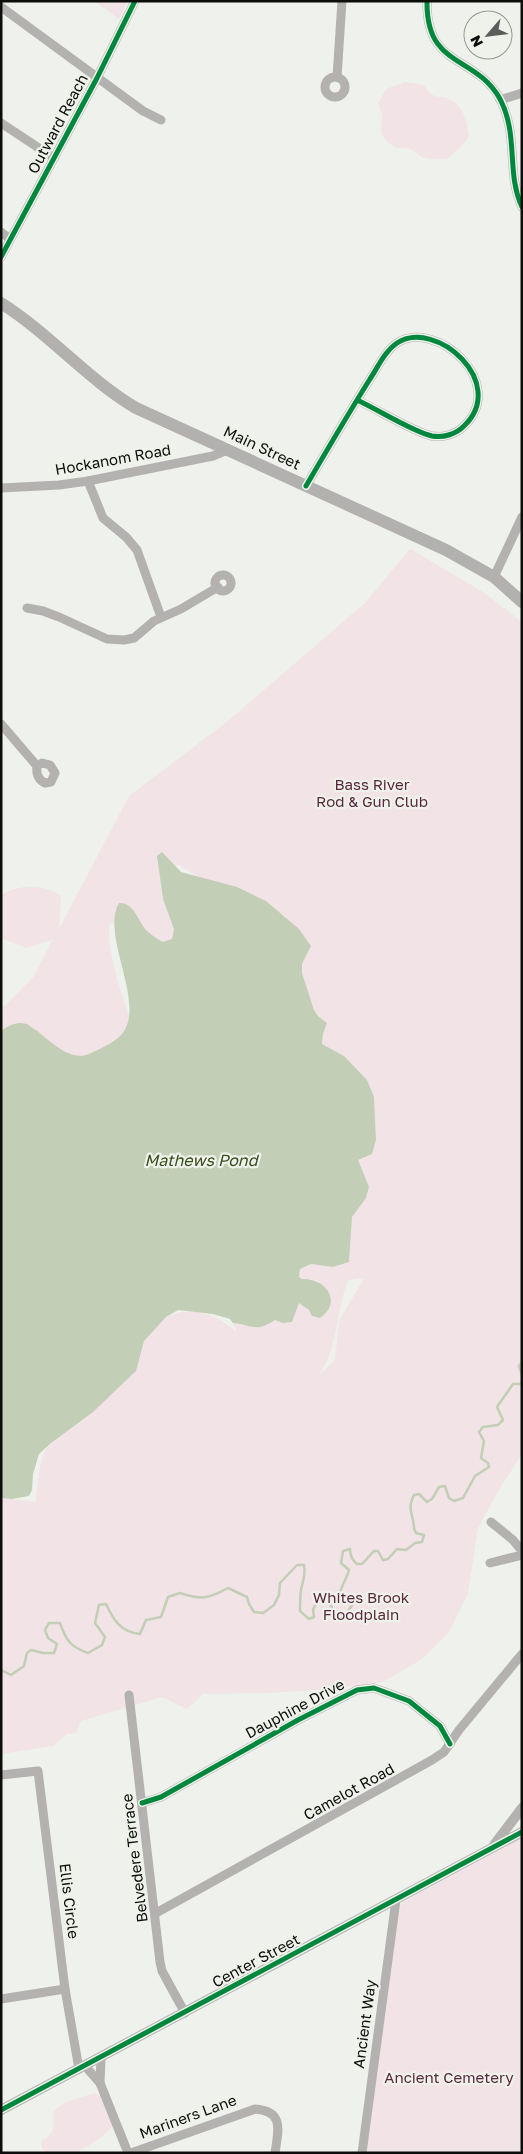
<svg xmlns="http://www.w3.org/2000/svg" width="523" height="2154" viewBox="0 0 523 2154" font-family="'Golos Text',sans-serif">
	<rect width="100%" height="100%" fill="#eff1ec"/>
	<!-- green -->
	<g fill="#f1e3e6" fill-rule="evenodd">
		<polygon points="94,1 128,1 119,19"/>
		<path d="M405 82 424 85C435 103 439 93 451 100 464 107 467 124 469 136L461 147 447 159C441 159 433 160 426 158 413 155 416 146 396 148 369 130 390 127 378 104L386 89Z"/>
		<path d="M410 549 483 592 522 622V1454L500 1488 478 1528 468 1593 449 1632 422 1659 383 1682 334 1689 267 1693 203 1694 187 1709 162 1697 81 1721 76 1733 67 1734 53 1746 1 1754V1498L36 1502C39 1468 40 1445 68 1421 83 1408 102 1402 116 1390 128 1381 131 1363 138 1350 161 1305 199 1300 237 1332L233 1323C253 1325 255 1333 275 1320L283 1323 292 1322 299 1303 309 1310 320 1282 312 1279H302L299 1277 300 1269 311 1264 333 1267 349 1262 352 1217 366 1198 369 1187 358 1160 364 1158 376 1140 374 1097 344 1056 322 1044 323 1034 327 1023 318 1016 314 1010 302 973V964L309 950 300 934 284 915 257 908 219 890 179 865 159 872 162 898 170 912 197 940 159 945 143 926 126 916 109 925C108 957 121 992 131 1022L115 1054 1 1067V1010L34 976 54 937 52 940 26 948 1 938V895C21 884 42 884 61 896L59 929 129 796 228 721 365 603ZM364 1278 339 1321 335 1360 319 1375C321 1370 325 1366 327 1361 338 1335 338 1306 348 1280Z"/>
		<polygon points="522,1838 522,2153 364,2153 398,1909 403,1902"/>
		<path d="M94 2093 101 2097 113 2124C110 2133 84 2150 74 2153 66 2154 54 2153 46 2153L42 2149 41 2142C58 2129 52 2131 54 2111L64 2103Z"/>
	</g>
	<!-- water -->
	<path fill="#c2ceb5" d="M162 852 181 872 237 887 266 901 299 929 311 946 302 964V973L314 1010 318 1016 327 1023 323 1034 322 1044 344 1056 367 1080 374 1097 375 1120 376 1140 372 1154 358 1160 369 1187 366 1198 352 1217 349 1262 333 1267 311 1264 300 1269 299 1277 302 1279C326 1278 343 1302 320 1318L312 1316 309 1310 299 1303 292 1322 283 1323 275 1320C255 1333 253 1325 233 1323L230 1319 213 1314 178 1310 166 1317 144 1341 136 1371 93 1412 51 1443 39 1454 33 1474 32 1490 29 1496 12 1499 1 1498V1031C8 1026 17 1021 26 1024 29 1024 33 1029 36 1030 50 1041 70 1062 89 1054 100 1049 114 1043 122 1034 147 1004 100 935 119 903 134 902 138 921 146 930 151 935 157 939 163 942L172 939 174 929 163 899 157 856Z"/>
	<g fill="none" stroke-linecap="round" stroke-linejoin="round">
		<!-- stream -->
		<g stroke="#c2ceb5" stroke-width="2.5">
			<polyline points="522,1362 519,1366 522,1375"/>
			<path d="M1 1670 11 1675 24 1666 27 1653 31 1650 43 1653H54L57 1644 48 1638 45 1630 49 1623H60C66 1641 71 1647 88 1653L102 1645 105 1637 95 1623 99 1605 106 1604C114 1621 121 1632 140 1634L146 1620 161 1617 168 1597 180 1593C201 1600 208 1599 228 1588L247 1597 249 1604 254 1612 263 1613 274 1605 279 1595 280 1583 297 1565H304C306 1575 303 1580 301 1590 300 1596 300 1604 300 1611L309 1619 314 1617 313 1610 316 1603 326 1601 331 1605 333 1614 338 1616 347 1613 352 1605 340 1594C341 1585 347 1579 349 1570L341 1563 343 1551 350 1549C350 1556 352 1560 357 1564H362L374 1551H378L383 1560 388 1559 397 1549 406 1550 415 1543 422 1542 424 1535 416 1533C413 1528 414 1525 413 1520 410 1509 409 1505 414 1495L419 1494 427 1502 432 1499 439 1487 445 1486 449 1498 454 1501 463 1498 475 1476 489 1467 488 1463 481 1458 484 1441 479 1432 483 1427 498 1425 503 1420 497 1407 513 1384H520L522 1382"/>
		</g>
		<!-- minor -->
		<g stroke="#b3b2b0" stroke-width="9">
			<path d="M427 1C426 69 475 54 500 99 519 135 506 173 522 207"/>
			<polyline points="1,7 143,111 161,120"/>
			<circle cx="335" cy="87" r="10"/>
			<polyline points="337,77 342,1"/>
			<polyline points="500,100 522,93"/>
			<polyline points="1,123 54,158"/>
			<polyline points="1,232 10,239"/>
			<polyline points="1,257 97,78 135,1"/>
			<polyline points="88,481 103,518 126,537 137,550 161,617"/>
			<path d="M306 486C327 450 348 414 370 379 378 367 385 351 397 343 436 318 509 383 464 426 456 434 444 438 432 436 413 432 377 409 357 400"/>
			<polyline points="1,488 59,485 88,481 213,456 227,450"/>
			<circle cx="223" cy="583" r="8"/>
			<polyline points="494,577 522,517"/>
			<polyline points="27,608 43,611 59,617 107,639 124,640 134,638 154,621 181,609 218,587"/>
			<path d="M1 724 37 766C36 773 38 780 45 783L51 782 55 773 50 765 42 763 37 766"/>
			<polyline points="491,1522 513,1540 522,1551"/>
			<polyline points="490,1563 522,1555"/>
			<polyline points="129,1695 160,1962 162,1971 185,2013"/>
			<polyline points="1,1775 38,1771 65,1989 79,2069"/>
			<polyline points="142,1803 161,1797 298,1720 357,1690 374,1688 409,1701 440,1726 450,1744"/>
			<polyline points="156,1913 432,1760 444,1752 459,1730 522,1654"/>
			<polyline points="1,1999 65,1989"/>
			<polyline points="85,2066 100,2083 128,2153"/>
			<polyline points="100,2083 101,2058"/>
			<path d="M131 2153 255 2109C285 2111 278 2131 275 2153"/>
			<polyline points="362,2153 396,1900"/>
		</g>
		<!-- tertiary -->
		<g stroke="#b3b2b0" stroke-width="10">
			<polyline points="494,1845 522,1808"/>
			<polyline points="1,2110 522,1832"/>
		</g>
		<!-- secondary -->
		<path stroke="#b2b1b0" stroke-width="12" d="M1 303C50 334 87 379 136 408L446 550 494 577 522 602"/>
		<defs>
			<g id="cycleway">
				<path d="M427 1C426 69 475 54 500 99 519 135 506 173 522 207"/>
				<polyline points="1,257 97,78 135,1"/>
				<path d="M306 486C327 450 348 414 370 379 378 367 385 351 397 343 436 318 509 383 464 426 456 434 444 438 432 436 413 432 377 409 357 400"/>
				<polyline points="142,1803 161,1797 298,1720 357,1690 374,1688 409,1701 440,1726 450,1744"/>
				<polyline points="1,2110 522,1832"/>
			</g>
		</defs>
		<!-- cycleway casing -->
		<use href="#cycleway" stroke="#eff2eb" stroke-width="8"/>
		<!-- cycleway -->
		<use href="#cycleway" stroke="#00873e" stroke-width="5"/>
	</g>
	<g text-anchor="middle" stroke-width="4.5" stroke-linejoin="round" paint-order="stroke">
		<!-- street labels -->
		<g font-size="15" fill="#0d0e0c" stroke="#eff2eb">
			<text transform="translate(58 124) rotate(-62)" y="5">Outward Reach</text>
			<text transform="translate(262 448) rotate(25)" y="5">Main Street</text>
			<text transform="translate(113 460) rotate(-10)" y="5">Hockanom Road</text>
			<text transform="translate(295 1709) rotate(-28)" y="5">Dauphine Drive</text>
			<text transform="translate(349 1792) rotate(-29)" y="5">Camelot Road</text>
			<text transform="translate(135 1858) rotate(-97)" y="5">Belvedere Terrace</text>
			<text transform="translate(69 1901) rotate(83)" y="5">Ellis Circle</text>
			<text transform="translate(256 1961) rotate(-28)" y="5">Center Street</text>
			<text transform="translate(365 2024) rotate(-82)" y="5">Ancient Way</text>
			<text transform="translate(188 2117) rotate(-20)" y="5">Mariners Lane</text>
		</g>
		<!-- park labels -->
		<g font-size="15" fill="#5a283e" stroke="#eff2eb">
			<text x="372" y="790">Bass River<tspan x="372" dy="17">Rod &amp; Gun Club</tspan></text>
			<text x="361" y="1603">Whites Brook<tspan x="361" dy="17">Floodplain</tspan></text>
			<text x="449" y="2083">Ancient Cemetery</text>
		</g>
		<!-- water labels -->
		<g font-size="16" font-style="italic" fill="#394e1c" stroke="#eff2eb">
			<text x="201" y="1166">Mathews Pond</text>
		</g>
	</g>
	<!-- border -->
	<rect width="523" height="2154" fill="none" stroke="#0d0e0c" stroke-width="5"/>
	<!-- north arrow -->
	<g transform="translate(488 35) rotate(242)"><circle r="24" fill="#eff2eb" stroke="#959792"/>
	<path d="M0-4L9 19L0 12L-9 19Z" fill="#5c5d5a"/>
	<text y="-8" font-size="14" font-weight="bold" text-anchor="middle" fill="#0d0e0c">N</text>
	</g>
</svg>
